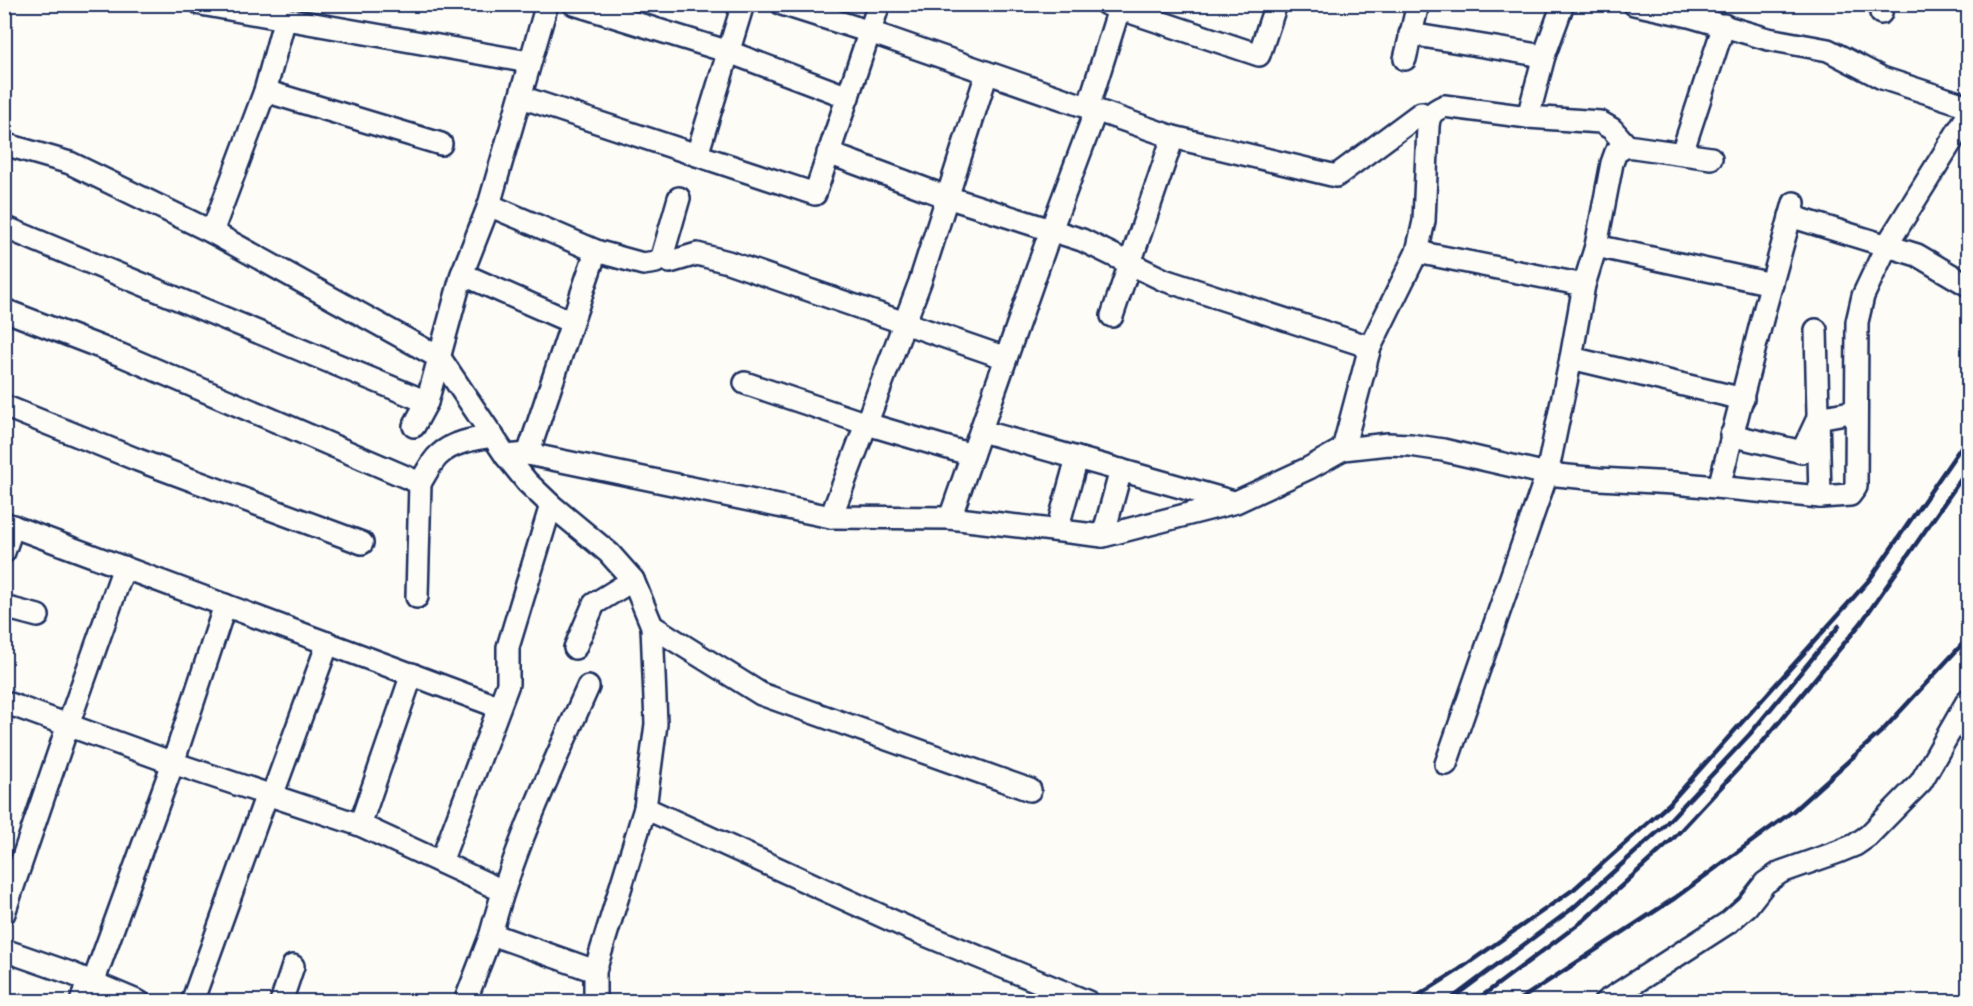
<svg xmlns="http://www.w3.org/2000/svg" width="1973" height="1006" viewBox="0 0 1973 1006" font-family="'Indie Flower',sans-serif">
	<rect width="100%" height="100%" fill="#fdfcf7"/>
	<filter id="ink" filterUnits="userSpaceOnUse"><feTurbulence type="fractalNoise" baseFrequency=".0167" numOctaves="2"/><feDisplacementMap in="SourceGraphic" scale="12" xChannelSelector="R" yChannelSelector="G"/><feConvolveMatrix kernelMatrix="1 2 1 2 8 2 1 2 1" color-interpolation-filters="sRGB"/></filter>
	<g filter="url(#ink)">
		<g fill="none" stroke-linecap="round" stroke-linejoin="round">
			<defs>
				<g id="minor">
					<polyline points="201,4 529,62"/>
					<polyline points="574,4 729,52 848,97"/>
					<polyline points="782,4 870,32 1173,137 1336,176 1421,113"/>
					<polyline points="1106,4 1259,55 1276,4"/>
					<polyline points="1634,4 1689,16 1768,39 1828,50 1882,78 1968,106"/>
					<polyline points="1881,13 1882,4"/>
					<polyline points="1410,34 1544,56"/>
					<polyline points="1405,59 1418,4"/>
					<polyline points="265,91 441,144"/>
					<polyline points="521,97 815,194 879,4"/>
					<polyline points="1088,108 1119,9"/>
					<polyline points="1528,117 1544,56 1563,4"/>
					<polyline points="4,144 70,163 212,232 440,358 506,456 527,482 551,505 609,553 633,580 652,626 656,724 645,808 595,971 595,1002"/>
					<polyline points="828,153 947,197 1082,240 1164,280 1370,347 1417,252 1584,285"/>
					<polyline points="1682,153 1724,25"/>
					<polyline points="697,155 743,4"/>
					<polyline points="489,205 596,251 643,264 656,262 662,257 679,198"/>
					<polyline points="1790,216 1917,255 1968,285"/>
					<polyline points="4,227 427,402"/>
					<polyline points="212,232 265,91 285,18"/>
					<polyline points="1596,246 1772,284"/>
					<path d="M1417 252 1424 221 1428 127C1429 114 1433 111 1444 106L1528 117 1600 122 1612 129 1627 146"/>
					<polyline points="662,257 670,262 697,254 728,262 1006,358"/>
					<polyline points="462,274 571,322"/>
					<polyline points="4,310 121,355 420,483 417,597"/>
					<polyline points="1112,316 1173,137"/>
					<polyline points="1816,330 1820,497"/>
					<polyline points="1571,358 1743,399"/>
					<polyline points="745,383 867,424 972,455"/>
					<polyline points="4,406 138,460 362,543"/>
					<polyline points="414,426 427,402 462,274 489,205 547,4"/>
					<polyline points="981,431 1234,502"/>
					<polyline points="1731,435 1802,452 1818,418 1856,411"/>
					<polyline points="1343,449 1388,444 1410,445 1443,450 1547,474 1599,479 1674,483 1820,497 1850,495 1856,487 1857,322 1863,296 1887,245 1968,115"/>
					<polyline points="528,454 596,251"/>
					<polyline points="506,456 528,454 831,517 950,518 1103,536 1236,502 1309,468 1343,449 1370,347"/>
					<path d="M420 483C426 474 431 462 439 455 453 442 474 439 493 436"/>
					<polyline points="1719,487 1765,308 1794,203"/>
					<polyline points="831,517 920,282 987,73"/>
					<polyline points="950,518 1051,230 1096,110"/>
					<polyline points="4,523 499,707"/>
					<polyline points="1057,530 1077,458"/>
					<polyline points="1103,536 1121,470"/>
					<polyline points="4,552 13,526"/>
					<polyline points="4,607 38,616"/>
					<polyline points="652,626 761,694 1030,790"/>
					<polyline points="575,648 594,604 633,580"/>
					<polyline points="412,674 360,825 503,891"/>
					<path d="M588 687C552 768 513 849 491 934L595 971"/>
					<polyline points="4,702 173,763 360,825"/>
					<polyline points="1446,764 1547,474 1571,358 1584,285 1596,246 1612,163 1616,152 1627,146 1711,158"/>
					<polyline points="272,796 328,643"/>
					<polyline points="645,808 906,927 1088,1002"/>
					<polyline points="441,862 508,684 508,647 551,505"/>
					<polyline points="4,913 68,725 124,567"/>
					<polyline points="4,950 70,973 139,1002"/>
					<polyline points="93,983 173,763 225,605"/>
					<polyline points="81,1002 88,981"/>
					<polyline points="192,1002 267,794"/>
					<polyline points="281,1002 293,966"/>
					<polyline points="465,1002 492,932"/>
					<polyline points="1605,1002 1729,922 1747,906 1765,883 1781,872 1838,852 1855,845 1868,836 1921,782 1968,700"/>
				</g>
			</defs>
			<!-- minor casing -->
			<use href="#minor" stroke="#1b2f5e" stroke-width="26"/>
			<!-- minor -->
			<use href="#minor" stroke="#fdfcf7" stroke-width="21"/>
			<!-- rail -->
			<g stroke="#1b2f5e" stroke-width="4.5">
				<polyline points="1408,1002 1457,971 1574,889 1669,804 1870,579 1968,437"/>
				<polyline points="1447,1002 1573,908 1661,829 1750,734 1839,626"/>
				<polyline points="1474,1002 1584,920 1672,840 1761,744 1861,623 1968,469"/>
				<polyline points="1516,1002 1675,898 1793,811 1883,730 1968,638"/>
			</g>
		</g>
	</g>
	<!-- margin -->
	<rect width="1973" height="1006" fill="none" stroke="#fdfcf7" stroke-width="24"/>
	<rect x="12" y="12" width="1949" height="982" fill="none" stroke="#1b2f5e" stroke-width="2" filter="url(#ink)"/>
</svg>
